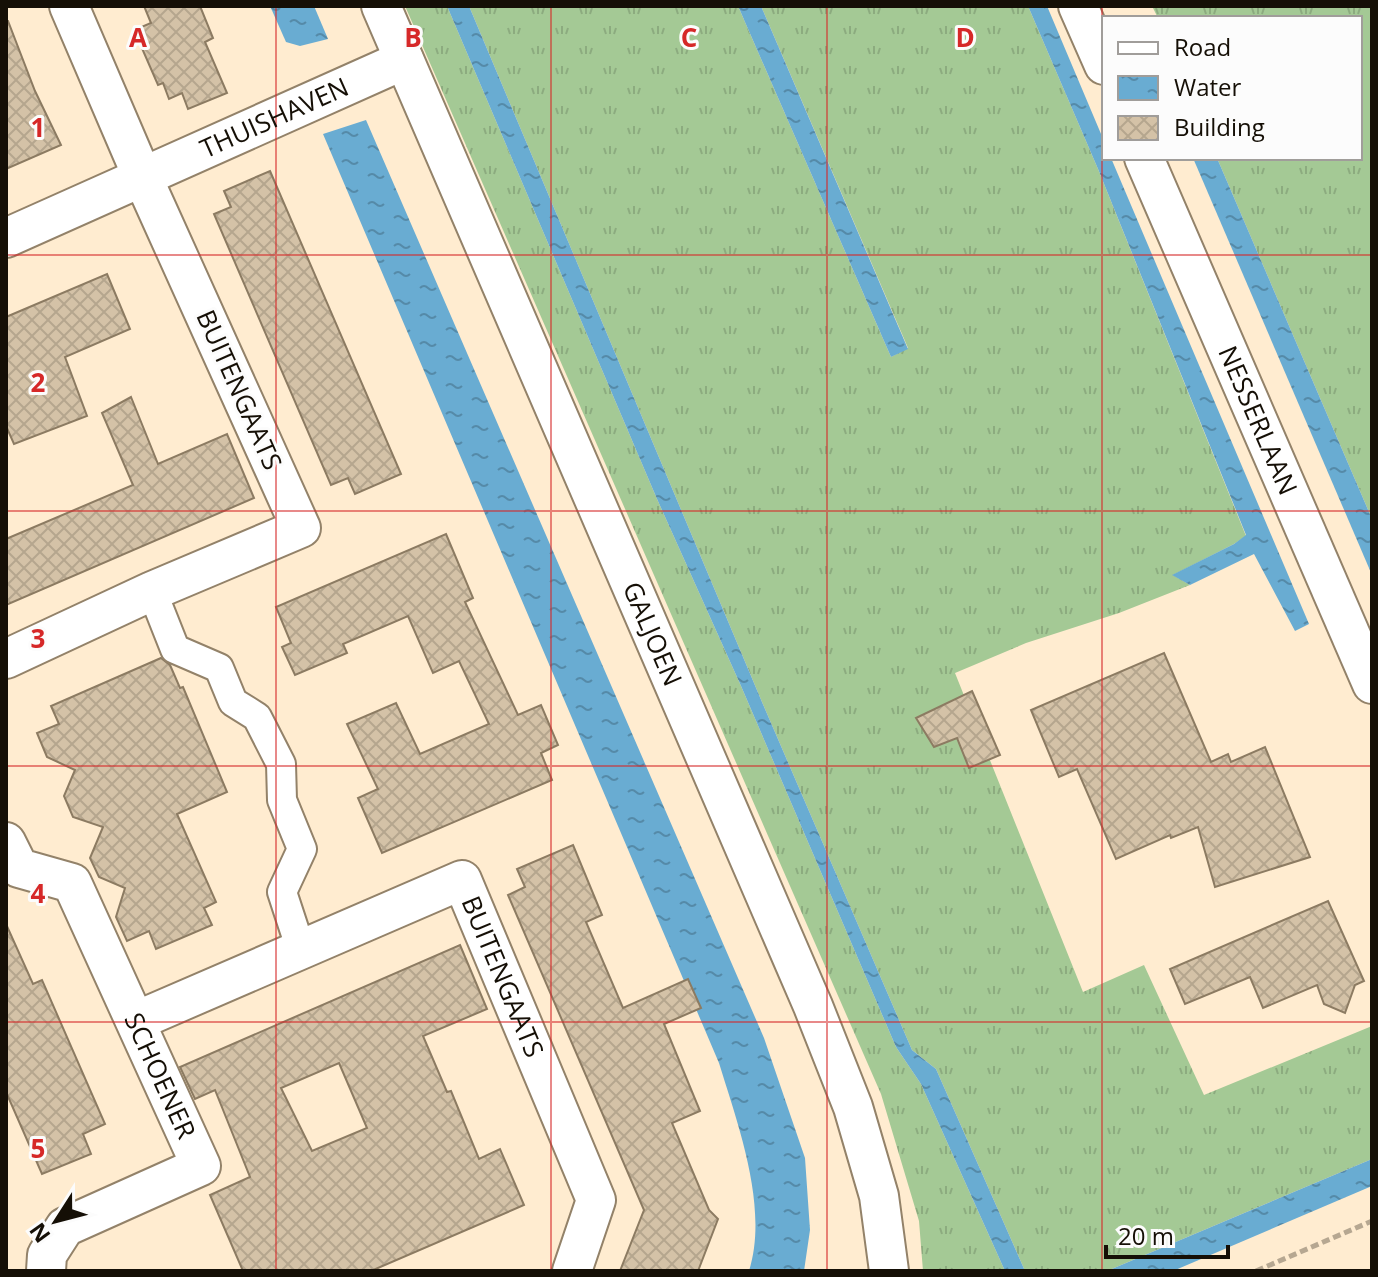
<svg xmlns="http://www.w3.org/2000/svg" width="1378" height="1277" viewBox="0 0 1378 1277" font-family="'Open Sans',sans-serif">
	<defs>
		<pattern id="grass-tufts" width="24" height="20" patternUnits="userSpaceOnUse" patternTransform="scale(2)"><rect width="24" height="20" fill="#a4c995"/><path d="M3 7l-1-3M5 7V3M7 7l1-3M15 17l-1-3M17 17v-4M19 17l1-3" fill="none" stroke="#8cab7f"/></pattern>
		<pattern id="water-ripples" width="26" height="14" patternUnits="userSpaceOnUse" patternTransform="scale(2)"><rect width="26" height="14" fill="#69acd2"/><path d="M2 4q2-2 4 0t4 0M15 11q2-2 4 0t4 0" fill="none" stroke="#558aa8"/></pattern>
		<pattern id="building-cross-hatch" width="8" height="8" patternUnits="userSpaceOnUse" patternTransform="scale(2)"><rect width="8" height="8" fill="#d4c2a7"/><path d="M0 0l8 8M0 8l8-8" fill="none" stroke="#b5a68e"/></pattern>
	</defs>
	<rect width="100%" height="100%" fill="#ffecd0"/>
	<!-- grass -->
	<g fill="url(#grass-tufts)">
		<polygon points="405,6 447,6 657,499 741,686 896,1047 921,1084 1005,1271 923,1271 919,1221 881,1094"/>
		<polygon points="469,6 738,6 891,357 908,348 761,6 1028,6 1098,169 1246,536 1234,544 1173,575 1190,585 1119,613 1026,643 955,673 1083,992 1144,965 1204,1095 1372,1026 1372,1159 1107,1271 1025,1271 936,1069 912,1050 762,702"/>
		<polygon points="1152,6 1372,6 1372,519 1217,158 1360,158 1360,18 1158,18"/>
	</g>
	<!-- water -->
	<g fill="url(#water-ripples)">
		<polygon points="270,6 314,6 328,39 300,46 286,42"/>
		<polygon points="447,6 469,6 762,702 912,1050 936,1069 1025,1271 1005,1271 921,1084 896,1047 741,686 657,499"/>
		<polygon points="738,6 761,6 908,349 891,357"/>
		<polygon points="1028,6 1047,6 1104,141 1104,158 1111,158 1309,624 1295,631 1254,554 1190,585 1172,575 1234,544 1246,535 1098,169"/>
		<path d="M366 120 764 1038 805 1158 810 1230 804 1271H749C769 1207 738 1125 719 1063L323 134Z"/>
		<polygon points="1193,158 1217,158 1372,519 1372,575"/>
		<polygon points="1372,1159 1372,1186 1173,1271 1107,1271"/>
	</g>
	<!-- building -->
	<g fill="url(#building-cross-hatch)" stroke="#8c7b62" stroke-width="2" fill-rule="evenodd">
		<polygon points="144,6 200,6 213,38 205,42 227,93 188,109 182,93 169,99 163,83 158,85 141,46 146,44 139,28 151,23"/>
		<polygon points="6,21 8,21 35,91 61,145 6,169"/>
		<polygon points="270,171 401,474 355,494 348,478 331,485 214,214 231,207 224,191"/>
		<polygon points="107,274 130,329 65,357 87,416 14,444 6,426 6,317"/>
		<polygon points="131,397 158,464 227,434 254,498 6,605 6,539 133,485 102,413"/>
		<polygon points="446,534 473,598 465,602 518,715 541,705 558,745 541,753 552,780 382,853 358,798 378,789 347,724 396,703 420,754 489,724 459,661 433,673 408,616 343,644 347,653 295,675 282,647 291,643 276,607"/>
		<polygon points="1164,653 1211,762 1228,754 1231,762 1265,747 1310,857 1215,887 1198,827 1171,838 1170,835 1116,859 1077,769 1059,777 1031,710"/>
		<polygon points="161,658 170,665 180,688 183,687 227,792 177,814 216,902 204,908 212,925 156,949 149,931 127,941 116,917 125,888 99,877 90,858 103,827 73,817 64,796 75,770 47,757 37,733 59,724 51,706"/>
		<polygon points="972,691 1000,755 969,768 957,738 934,747 916,718"/>
		<polygon points="573,845 602,915 586,922 623,1008 688,979 701,1008 664,1024 700,1111 672,1123 709,1210 718,1219 698,1271 620,1271 644,1210 508,895 525,887 517,869"/>
		<polygon points="1328,901 1364,981 1355,985 1345,1013 1324,1004 1317,985 1263,1008 1250,977 1185,1004 1170,969"/>
		<polygon points="6,924 33,984 42,980 105,1124 83,1134 91,1154 42,1174 6,1092"/>
		<path d="M460 945 487 1009 423 1036 447 1092 451 1091 479 1159 500 1149 524 1205 371 1271H243L210 1195 250 1177 215 1090 195 1099 180 1067ZM339 1063 367 1128 312 1151 281 1088Z"/>
	</g>
	<g fill="none" stroke-linecap="round" stroke-linejoin="round">
		<defs>
			<polyline id="pedestrian" points="152,591 175,649 219,668 233,702 257,717 281,764 282,800 302,849 282,892 301,950"/>
			<g id="minor">
				<path id="s1" d="M381 6 813 1006 853 1107 879 1196 889 1271"/>
				<polyline points="1078,6 1104,65"/>
				<path id="s2" d="M1144 158 1372 684"/>
				<path id="s3" d="M6 238 404 60"/>
				<polyline points="6,659 152,591 301,528 142,176 69,6"/>
				<path id="s4" d="M6 842 19 868 72 883 201 1166 65 1227 47 1255 46 1271"/>
				<path id="s5" d="M136 1021 462 880 596 1200 572 1271"/>
			</g>
		</defs>
		<!-- pedestrian casing -->
		<use href="#pedestrian" stroke="#938269" stroke-width="32"/>
		<!-- minor casing -->
		<use href="#minor" stroke="#938269" stroke-width="42"/>
		<!-- path -->
		<polyline stroke="#b6a791" stroke-width="5" stroke-dasharray="8 4" stroke-linecap="butt" points="1256,1271 1372,1221"/>
		<!-- pedestrian -->
		<use href="#pedestrian" stroke="#fff" stroke-width="28"/>
		<!-- minor -->
		<use href="#minor" stroke="#fff" stroke-width="38"/>
	</g>
	<!-- grid -->
	<path fill="none" stroke="#d62828" stroke-width="2" stroke-opacity="0.55" d="M276 6V1271M551 6V1271M827 6V1271M1102 6V1271M6 255H1372M6 511H1372M6 766H1372M6 1022H1372"/>
	<g text-anchor="middle" stroke-width="6" stroke-linejoin="round" paint-order="stroke">
		<!-- street labels -->
		<g font-size="26" fill="#150f06" stroke="#fcfcfc">
			<text dy="9" stroke="none"><textPath href="#s3" startOffset="294">THUISHAVEN</textPath></text>
			<text transform="translate(239 390) rotate(66)" y="9">BUITENGAATS</text>
			<text dy="9" stroke="none"><textPath href="#s2" startOffset="286">NESSERLAAN</textPath></text>
			<text dy="9" stroke="none"><textPath href="#s1" startOffset="684">GALJOEN</textPath></text>
			<text dy="9" stroke="none"><textPath href="#s5" startOffset="460">BUITENGAATS</textPath></text>
			<text dy="9" stroke="none"><textPath href="#s4" startOffset="296">SCHOENER</textPath></text>
		</g>
	</g>
	<g font-size="26" text-anchor="middle" font-weight="bold" fill="#d62828" stroke="#fcfcfc" stroke-width="6" stroke-linejoin="round" paint-order="stroke">
		<text x="138" y="47">A</text>
		<text x="413" y="47">B</text>
		<text x="689" y="47">C</text>
		<text x="965" y="47">D</text>
		<text x="38" y="137">1</text>
		<text x="38" y="392">2</text>
		<text x="38" y="648">3</text>
		<text x="38" y="903">4</text>
		<text x="38" y="1158">5</text>
	</g>
	<!-- border -->
	<rect width="1378" height="1277" fill="none" stroke="#150f06" stroke-width="16"/>
	<!-- legend -->
	<rect x="1102" y="16" width="260" height="144" fill="#fcfcfc" stroke="#a09d9a" stroke-width="2"/>
	<rect x="1118" y="42" width="40" height="12" fill="#ffffff" stroke="#a09d9a" stroke-width="2"/>
	<text x="1174" y="56" font-size="24" fill="#150f06">Road</text>
	<rect x="1118" y="76" width="40" height="24" fill="url(#water-ripples)" stroke="#a09d9a" stroke-width="2"/>
	<text x="1174" y="96" font-size="24" fill="#150f06">Water</text>
	<rect x="1118" y="116" width="40" height="24" fill="url(#building-cross-hatch)" stroke="#a09d9a" stroke-width="2"/>
	<text x="1174" y="136" font-size="24" fill="#150f06">Building</text>
	<!-- north arrow -->
	<g transform="translate(56 1221) rotate(234)" stroke="#fcfcfc" stroke-width="6" paint-order="stroke">
	<path d="M0-6L14 30L0 20L-14 30Z" fill="#150f06"/>
	<text y="-12" font-size="22" font-weight="bold" text-anchor="middle" fill="#150f06">N</text>
	</g>
	<!-- scale -->
	<path d="M1106 1245v12h122v-12" fill="none" stroke="#150f06" stroke-width="4"/>
	<text x="1118" y="1245" font-size="24" fill="#150f06" stroke="#fcfcfc" stroke-width="6" paint-order="stroke">20 m</text>
</svg>
